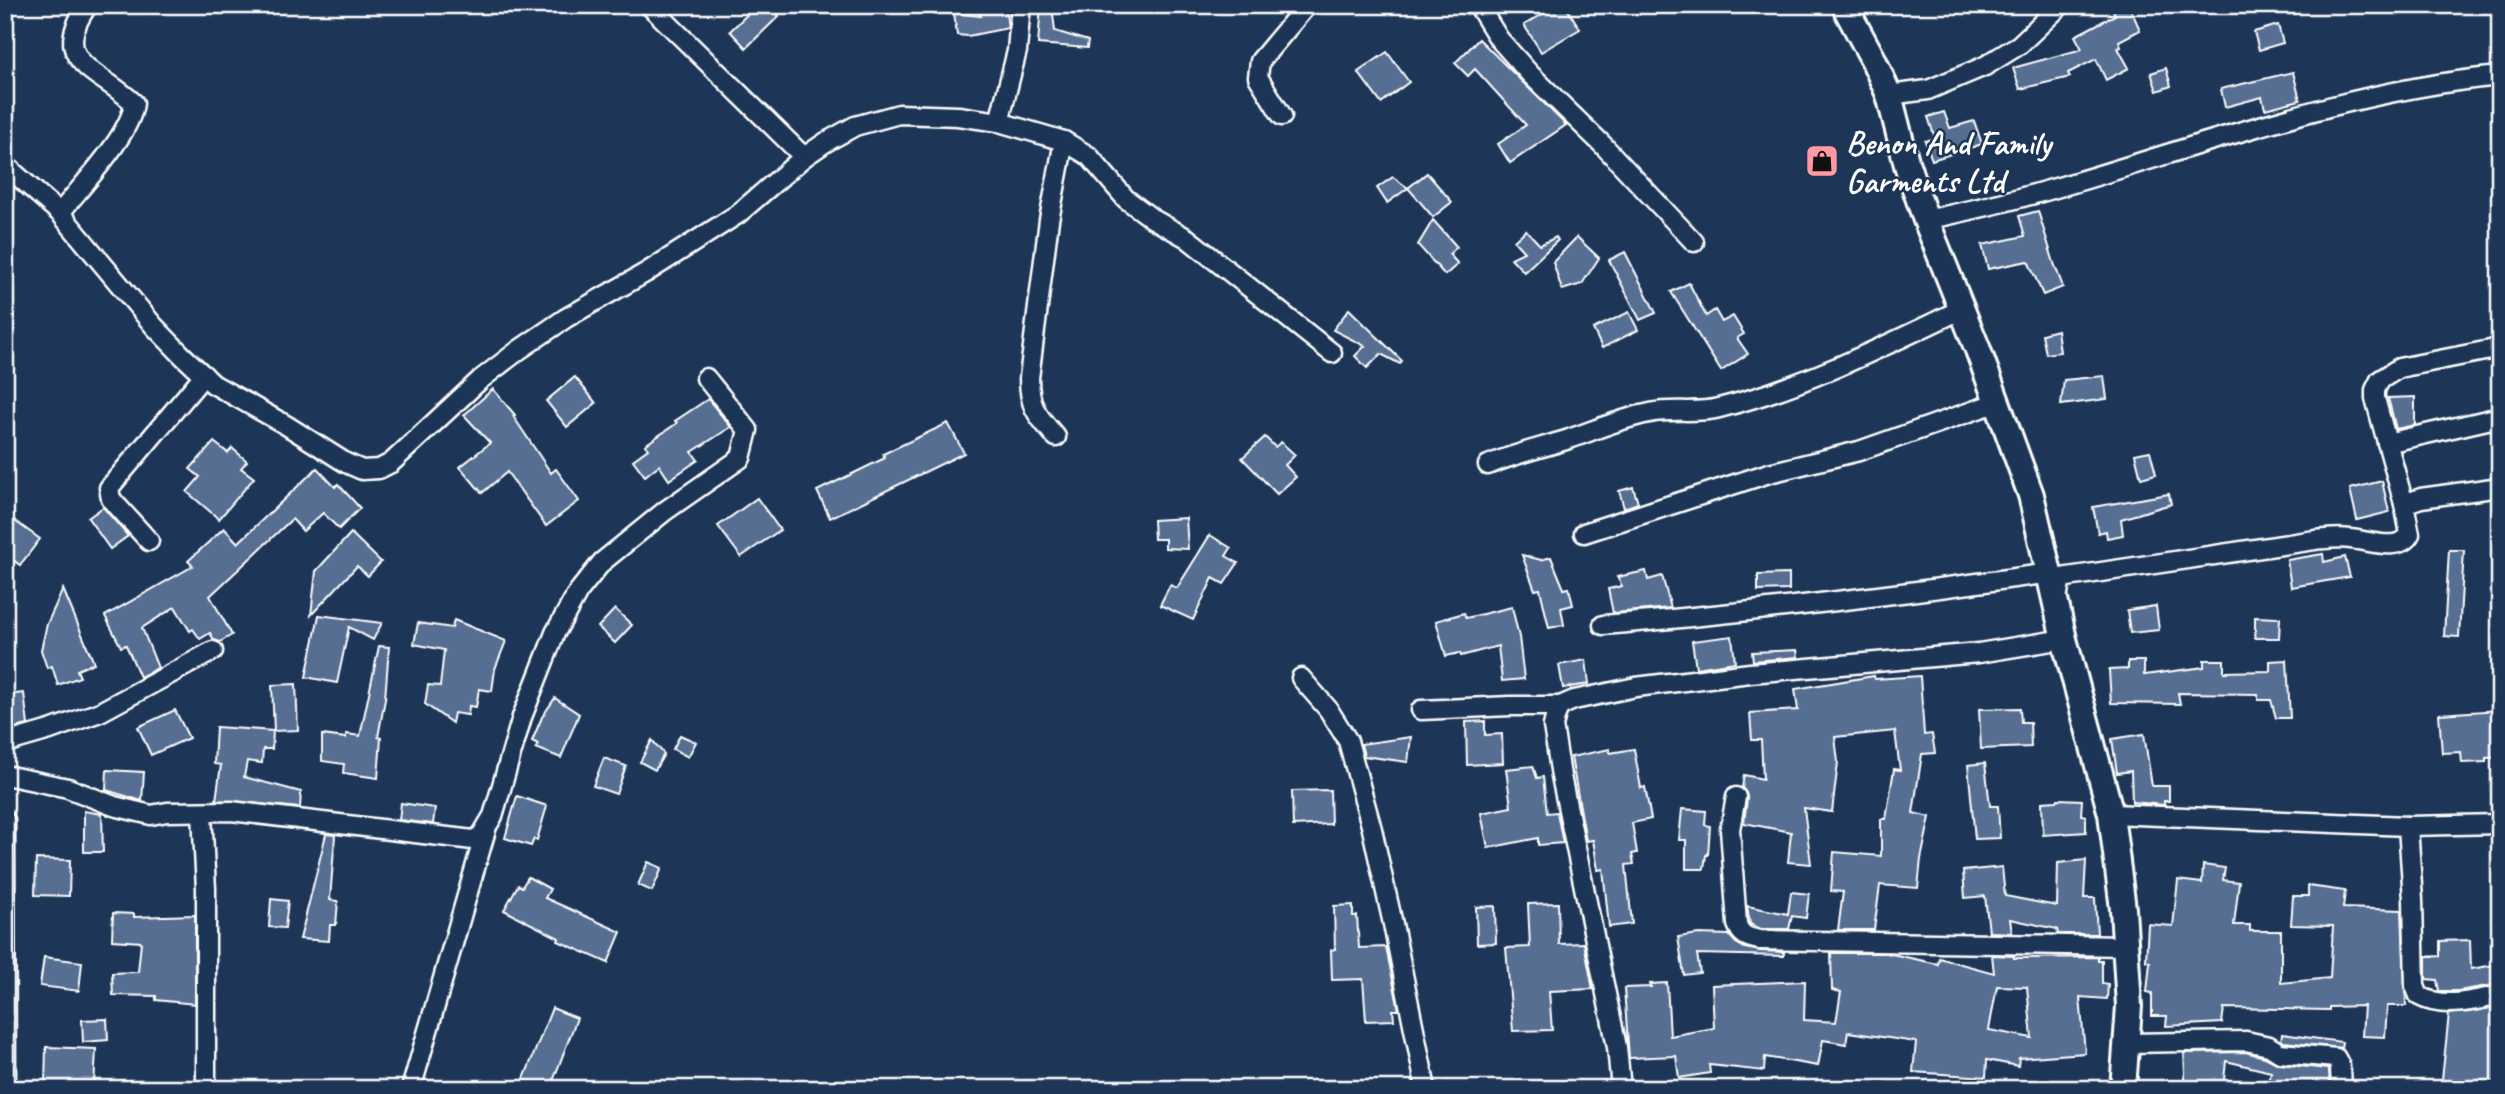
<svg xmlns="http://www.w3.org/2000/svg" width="2505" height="1094" viewBox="0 0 2505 1094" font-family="Caveat,sans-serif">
	<rect width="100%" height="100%" fill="#1d3557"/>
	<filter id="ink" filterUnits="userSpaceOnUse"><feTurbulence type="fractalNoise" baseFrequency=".0143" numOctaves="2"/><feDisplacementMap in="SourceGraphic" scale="14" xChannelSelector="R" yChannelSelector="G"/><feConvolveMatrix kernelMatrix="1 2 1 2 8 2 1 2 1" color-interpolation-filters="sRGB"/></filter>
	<g filter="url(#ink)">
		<!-- building -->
		<g fill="#576e91" stroke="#fff" stroke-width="2" fill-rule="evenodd">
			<polygon points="757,5 768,5 779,16 746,48 730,31"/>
			<polygon points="993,5 1005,5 1008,28 968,36 957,35 954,13 981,16 979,8"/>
			<polygon points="1041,5 1052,5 1055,31 1088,41 1087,48 1038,44"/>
			<polygon points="1558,5 1565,5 1580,29 1541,52 1524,25"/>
			<polygon points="2111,5 2129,5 2140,30 2119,41 2121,47 2118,48 2129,68 2106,80 2096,59 2068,73 2070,77 2020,89 2013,68 2082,49 2075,36 2115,15"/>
			<polygon points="2278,25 2283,43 2259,50 2254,32"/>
			<polygon points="1479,39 1566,125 1510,163 1498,144 1526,125 1475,69 1468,76 1455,63"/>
			<polygon points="1387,52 1409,82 1381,103 1358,72"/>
			<polygon points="2166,68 2171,86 2157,91 2151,73"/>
			<polygon points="2293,72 2300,100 2265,109 2262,97 2225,107 2221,89"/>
			<polygon points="1944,112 1950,128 1974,121 1982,144 1932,160 1925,141 1935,138 1928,117"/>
			<polygon points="1427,173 1452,202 1433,217 1408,188"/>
			<polygon points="1393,177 1408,188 1387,203 1377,188"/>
			<polygon points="2038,211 2054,263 2063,287 2043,295 2028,261 1988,269 1982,245 2025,236 2019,216"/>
			<polygon points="1433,220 1457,247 1449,254 1458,264 1445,275 1418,245"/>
			<polygon points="1526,230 1540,245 1556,237 1558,240 1524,272 1511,258 1524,252 1514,241"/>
			<polygon points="1577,237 1599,258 1582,284 1562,290 1553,262"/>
			<polygon points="1625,252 1656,313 1640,320 1609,260"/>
			<polygon points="1689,283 1706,316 1715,310 1722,322 1733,316 1744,334 1737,338 1748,354 1721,371 1671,292"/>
			<polygon points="1349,309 1402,361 1400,364 1381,354 1367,368 1355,356 1365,346 1333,330"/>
			<polygon points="1629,312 1638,330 1602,348 1593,329"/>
			<polygon points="2057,330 2060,352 2046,354 2042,334"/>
			<polygon points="2104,376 2107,399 2061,405 2064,380"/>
			<polygon points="575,377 596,403 567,427 546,401"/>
			<polygon points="493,389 515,415 513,416 551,473 556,469 579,501 546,526 507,472 482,493 460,467 490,443 464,415"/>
			<polygon points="2415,397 2415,425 2396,429 2388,398"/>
			<polygon points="708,399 731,427 692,452 698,460 669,480 659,465 645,476 633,460 648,449 645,445 677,423 675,421"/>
			<polygon points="948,423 964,453 830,518 817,491 885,458 883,454"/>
			<polygon points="1265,437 1275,447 1281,442 1295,455 1285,465 1296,477 1277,494 1242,458"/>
			<polygon points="214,442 228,453 232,448 247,461 241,468 254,478 219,519 187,492 200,477 190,469"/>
			<polygon points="2150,451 2156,474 2141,478 2135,454"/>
			<polygon points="317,468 335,487 338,484 360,508 339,529 323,513 303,531 292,519 210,596 232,635 220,642 214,640 210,633 200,639 193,629 190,631 175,607 142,628 158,668 140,677 126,645 121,647 105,616 193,566 188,561 224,528 238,543"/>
			<polygon points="2382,481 2389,512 2357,520 2350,489"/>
			<polygon points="1633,487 1638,503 1624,508 1619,491"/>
			<polygon points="2169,494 2171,504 2121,519 2123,535 2107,538 2106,531 2098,533 2093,507"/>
			<polygon points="757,498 780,530 741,557 718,526"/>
			<polygon points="103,507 128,536 110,549 88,518"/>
			<polygon points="5,514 40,539 20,565 5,554"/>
			<polygon points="1186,518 1188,549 1165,548 1165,539 1154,539 1153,520"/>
			<polygon points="351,533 381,562 368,576 357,566 311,615 316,571"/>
			<polygon points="1210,535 1231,548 1226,556 1238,563 1224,584 1213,578 1193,620 1160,605 1170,585 1177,588"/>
			<polygon points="2449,550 2464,550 2459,637 2444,636"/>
			<polygon points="2323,554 2324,562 2345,557 2350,577 2291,587 2287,560"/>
			<polygon points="1522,555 1541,560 1551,557 1564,589 1569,588 1573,605 1561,608 1564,625 1549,628 1540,589 1535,590"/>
			<polygon points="1646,571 1648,580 1662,576 1671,608 1613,613 1608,589 1622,586 1617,577"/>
			<polygon points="1789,574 1789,590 1758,591 1758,575"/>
			<polygon points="63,589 94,663 77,670 80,677 58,685 52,666 47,668 41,650 47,624"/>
			<polygon points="2156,606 2159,630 2130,633 2127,610"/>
			<polygon points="1512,607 1519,637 1524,679 1502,681 1498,646 1461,656 1460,653 1446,656 1436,621 1464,613 1466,618"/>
			<polygon points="615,609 632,625 615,643 598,627"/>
			<polygon points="319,615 382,623 373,640 349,627 337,683 306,677"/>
			<polygon points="2255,617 2280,618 2279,638 2255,638"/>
			<polygon points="454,620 506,641 495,669 492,691 479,689 476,707 469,706 468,715 454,713 452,723 425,704 428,685 440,686 444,650 414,644 418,623 452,628"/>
			<polygon points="1732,636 1735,662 1696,668 1692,641"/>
			<polygon points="379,646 389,647 385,699 378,737 381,738 378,778 343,773 344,764 322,761 322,735 346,738 346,734 360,736"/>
			<polygon points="1797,650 1798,657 1753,661 1752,652"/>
			<polygon points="1586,660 1589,684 1563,688 1559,665"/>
			<polygon points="2204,660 2224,660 2224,672 2270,671 2270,661 2287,660 2290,718 2276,718 2271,700 2258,700 2258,694 2178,693 2180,704 2111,703 2109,670 2128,669 2128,661 2144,661 2144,675 2204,667"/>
			<polygon points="1874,676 1875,679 1920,676 1924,735 1932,734 1935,753 1922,754 1913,813 1930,817 1921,859 1918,888 1880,885 1874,930 1838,930 1843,892 1831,891 1834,852 1881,856 1881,819 1886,819 1894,769 1900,770 1895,731 1835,737 1838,762 1832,812 1804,808 1811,864 1788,862 1791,832 1744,823 1747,798 1746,793 1742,788 1744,775 1763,779 1761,740 1752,740 1750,713 1798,710 1795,689"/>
			<polygon points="296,684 298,730 274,731 272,685"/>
			<polygon points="24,693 28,725 6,730 5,695"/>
			<polygon points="555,698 579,714 561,758 536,748 538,744 532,741 542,717"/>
			<polygon points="2020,708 2021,722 2030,722 2031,747 1981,749 1979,709"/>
			<polygon points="175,710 189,738 151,755 138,727"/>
			<polygon points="2500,710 2500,757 2486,758 2486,762 2462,763 2461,752 2442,753 2439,714"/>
			<polygon points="1485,721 1485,735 1502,734 1503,763 1467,765 1466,722"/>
			<polygon points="216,727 273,731 272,749 263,749 262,763 247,761 244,777 301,792 300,808 216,800 221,765 214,764"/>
			<polygon points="2144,734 2152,786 2169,786 2169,801 2164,801 2164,805 2132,802 2131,771 2117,773 2112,739"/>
			<polygon points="680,735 696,742 688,757 673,749"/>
			<polygon points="1411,737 1408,762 1364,756 1361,744"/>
			<polygon points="652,740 664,754 655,770 640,762"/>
			<polygon points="1610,749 1610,753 1634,749 1641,788 1645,787 1651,819 1632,823 1637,853 1632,854 1634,864 1626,865 1632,924 1609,927 1603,869 1598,870 1593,840 1586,841 1571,757"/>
			<polygon points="604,758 626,766 616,794 593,786"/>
			<polygon points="1985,763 1990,806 1998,806 2000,838 1975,839 1968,765"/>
			<polygon points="1533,766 1537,778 1543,777 1547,813 1557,812 1563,843 1538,845 1538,838 1488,848 1481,813 1511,807 1506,769"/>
			<polygon points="107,770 144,772 142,801 106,790"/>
			<polygon points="1330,790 1331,824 1293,826 1292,791"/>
			<polygon points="517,796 547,806 537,840 534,839 531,846 505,838"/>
			<polygon points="2058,799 2082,800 2081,815 2086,816 2086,832 2043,835 2042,802 2057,801"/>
			<polygon points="401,803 435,808 433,824 399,820"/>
			<polygon points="1682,809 1706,811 1705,825 1710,826 1708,855 1706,855 1704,869 1686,869 1686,840 1679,840"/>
			<polygon points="84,811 102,814 103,852 84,852"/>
			<polygon points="326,834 335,835 330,900 338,901 336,925 330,925 329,941 300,939"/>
			<polygon points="36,859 70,860 69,896 35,895"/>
			<polygon points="2086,860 2084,898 2095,898 2097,934 2058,934 2057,929 2010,919 2012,933 1989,932 1985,896 1965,898 1963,871 2002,867 2005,896 2057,906 2058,863"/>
			<polygon points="648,862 662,868 652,891 638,885"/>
			<polygon points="2203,865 2225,868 2223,880 2239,882 2234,925 2250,925 2250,931 2281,931 2281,983 2330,978 2333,926 2291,925 2293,896 2308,896 2308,886 2323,888 2345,891 2343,908 2402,910 2406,1006 2387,1006 2385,1037 2362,1036 2364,1006 2329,1007 2329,1010 2224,1008 2222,1023 2166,1026 2167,1016 2152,1016 2152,993 2147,992 2150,962 2146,961 2148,924 2173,926 2178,880 2202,883"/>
			<polygon points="528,877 550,889 545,898 621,932 608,963 558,941 559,938 504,910 518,885 522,887"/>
			<polygon points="1791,892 1809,894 1806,918 1792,916 1789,929 1761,929 1750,924 1747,906 1788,914"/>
			<polygon points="271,899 288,901 285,928 269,927"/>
			<polygon points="1558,903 1559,944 1584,943 1593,989 1549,991 1552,1030 1513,1031 1506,948 1530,947 1528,904"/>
			<polygon points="1353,905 1353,916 1357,916 1359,948 1386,947 1399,1010 1393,1010 1394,1020 1366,1021 1363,979 1332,980 1331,950 1335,949 1334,906"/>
			<polygon points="1495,906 1496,943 1477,944 1476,907"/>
			<polygon points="113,913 134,914 134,917 195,915 195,1004 156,1000 156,996 113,995 112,973 138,972 141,942 112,940"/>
			<polygon points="1699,934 1729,935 1736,943 1745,948 1760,951 1784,952 1784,956 1697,954 1700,973 1684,975 1678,937"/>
			<polygon points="2470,940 2471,969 2500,964 2500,984 2458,991 2439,991 2437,980 2426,979 2426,956 2440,956 2440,941"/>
			<path d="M1831 953H1887L1938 964 1939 958 1994 973 1992 955 2014 956V958L2098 957V961H2102V983L2108 984 2107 999 2080 997 2085 1053 2019 1058 2018 1066 1987 1060 1986 1077 1913 1072 1916 1042 1848 1032 1846 1044 1823 1040 1818 1066 1765 1057 1764 1071 1709 1065 1710 1073 1679 1078 1676 1056 1629 1058 1624 988 1651 987 1650 984 1667 983 1670 1036 1714 1028 1712 985 1805 981 1804 1020 1836 1022 1841 992 1832 990ZM1997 986 2027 987 2032 1038 1989 1030Z"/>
			<polygon points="44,957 82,962 79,991 40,986"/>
			<polygon points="2497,1007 2500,1024 2500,1089 2441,1089 2449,1014"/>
			<polygon points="552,1008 577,1018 550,1089 520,1089"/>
			<polygon points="107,1019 108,1040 83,1042 82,1020"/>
			<polygon points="2282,1034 2342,1042 2341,1048 2284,1042 2281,1040"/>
			<polygon points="46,1047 96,1049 94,1087 45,1085"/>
			<polygon points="2245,1052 2265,1057 2279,1064 2329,1069 2330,1089 2266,1089 2271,1072 2226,1061 2223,1089 2182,1089 2185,1073 2184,1053"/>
		</g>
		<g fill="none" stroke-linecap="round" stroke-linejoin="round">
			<defs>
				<g id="street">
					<polyline points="649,5 804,157"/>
					<polyline points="1478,5 1499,39 1530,74 1602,144 1694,242"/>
					<polyline points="1889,95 1928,90 1985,66 2019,45 2061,5"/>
					<polyline points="1282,116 1258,77 1260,61 1307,5"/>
					<polyline points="999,122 1017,51 1021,5"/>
					<polyline points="5,165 60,213 154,326 183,356 213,384 286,425 346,463 362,470 379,469 391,463 480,380 519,350 566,318 647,272 738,214 804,157 826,142 855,126 899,114 958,116 999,122 1064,141 1089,156 1126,199 1153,219 1187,238 1332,353"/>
					<path d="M60 213C80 187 131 135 134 103 99 70 47 62 88 5"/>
					<path d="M1926 220C1973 210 2019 199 2066 185 2209 143 2350 90 2500 76"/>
					<path d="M1056 437C1038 416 1029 408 1029 378L1049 220 1064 141"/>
					<polyline points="2387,443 2500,417"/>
					<path d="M1488 465C1514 454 1541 448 1569 439 1595 430 1622 418 1650 413 1672 408 1696 414 1719 408 1803 387 1882 347 1960 310"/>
					<polyline points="2404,504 2375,398 2375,390 2380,380 2399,368 2500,348"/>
					<polyline points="1584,533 1769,473 1859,451 1998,402"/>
					<polyline points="149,541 111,499 109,488 204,375"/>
					<path d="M2057 598 2061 578 2315 540C2326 539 2339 537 2350 539 2367 540 2400 553 2410 534L2404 504 2421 498 2500 487"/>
					<path d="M1603 625C1753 613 1901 594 2050 573"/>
					<polyline points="1301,678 1328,709 1348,741 1372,829 1393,924 1426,1089"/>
					<polyline points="1421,710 1510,706 1560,706"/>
					<polyline points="5,743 50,730 100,712 213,651"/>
					<polyline points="5,775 68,788 114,806 151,815 167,812 231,811 473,840 481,836 493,816 522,717 555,633 578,592 602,562 665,511 741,458 748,430 706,378"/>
					<path d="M1736 797 1730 829 1737 924C1741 936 1748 938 1760 940L2125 946"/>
					<polyline points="202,813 206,889 206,1089"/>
					<polyline points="2111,814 2408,826 2500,824"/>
					<polyline points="5,820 6,1089"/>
					<path d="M2408 826 2413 900 2415 986 2419 996C2442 1009 2475 1001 2500 995"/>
					<polyline points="2128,1043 2246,1041 2269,1046 2280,1053 2336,1058 2340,1066 2341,1089"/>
					<polyline points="411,1089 486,830"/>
					<polyline points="1621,1089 1617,1047 1561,776 1553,726 1556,714 1560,706 1574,700 1636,687 1750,673 1979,653 2064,639"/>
				</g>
				<polyline id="secondary" points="1844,5 1873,59 1889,95 1907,165 1926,220 1978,350 2031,495 2064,639 2111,814 2123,909 2129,1006 2123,1089"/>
			</defs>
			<!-- street casing -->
			<use href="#street" stroke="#fff" stroke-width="23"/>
			<!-- secondary casing -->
			<use href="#secondary" stroke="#fff" stroke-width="30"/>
			<!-- street -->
			<use href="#street" stroke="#1d3557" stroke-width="18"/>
			<!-- secondary -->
			<use href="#secondary" stroke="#1d3557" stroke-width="24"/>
		</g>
	</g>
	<!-- icons -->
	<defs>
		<symbol id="shop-square" viewBox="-11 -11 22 22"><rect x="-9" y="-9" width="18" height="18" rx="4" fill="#ff9aa2" stroke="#1d3557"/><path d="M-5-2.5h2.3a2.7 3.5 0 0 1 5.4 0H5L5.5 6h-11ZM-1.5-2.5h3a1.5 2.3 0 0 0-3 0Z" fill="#111"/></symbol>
	</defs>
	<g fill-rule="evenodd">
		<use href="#shop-square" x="1803" y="142" width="38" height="38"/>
	</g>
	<g text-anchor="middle" stroke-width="5" stroke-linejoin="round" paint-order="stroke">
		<!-- poi labels -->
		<g font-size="33" font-weight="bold" fill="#fff" stroke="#1d3557" text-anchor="start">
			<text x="1846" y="154">Benon And Family<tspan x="1846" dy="38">Garments Ltd</tspan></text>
		</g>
	</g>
	<!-- margin -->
	<rect width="2505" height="1094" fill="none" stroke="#1d3557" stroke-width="28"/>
	<rect x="14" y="14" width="2477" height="1066" fill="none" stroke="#fff" stroke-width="2.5" filter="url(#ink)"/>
</svg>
